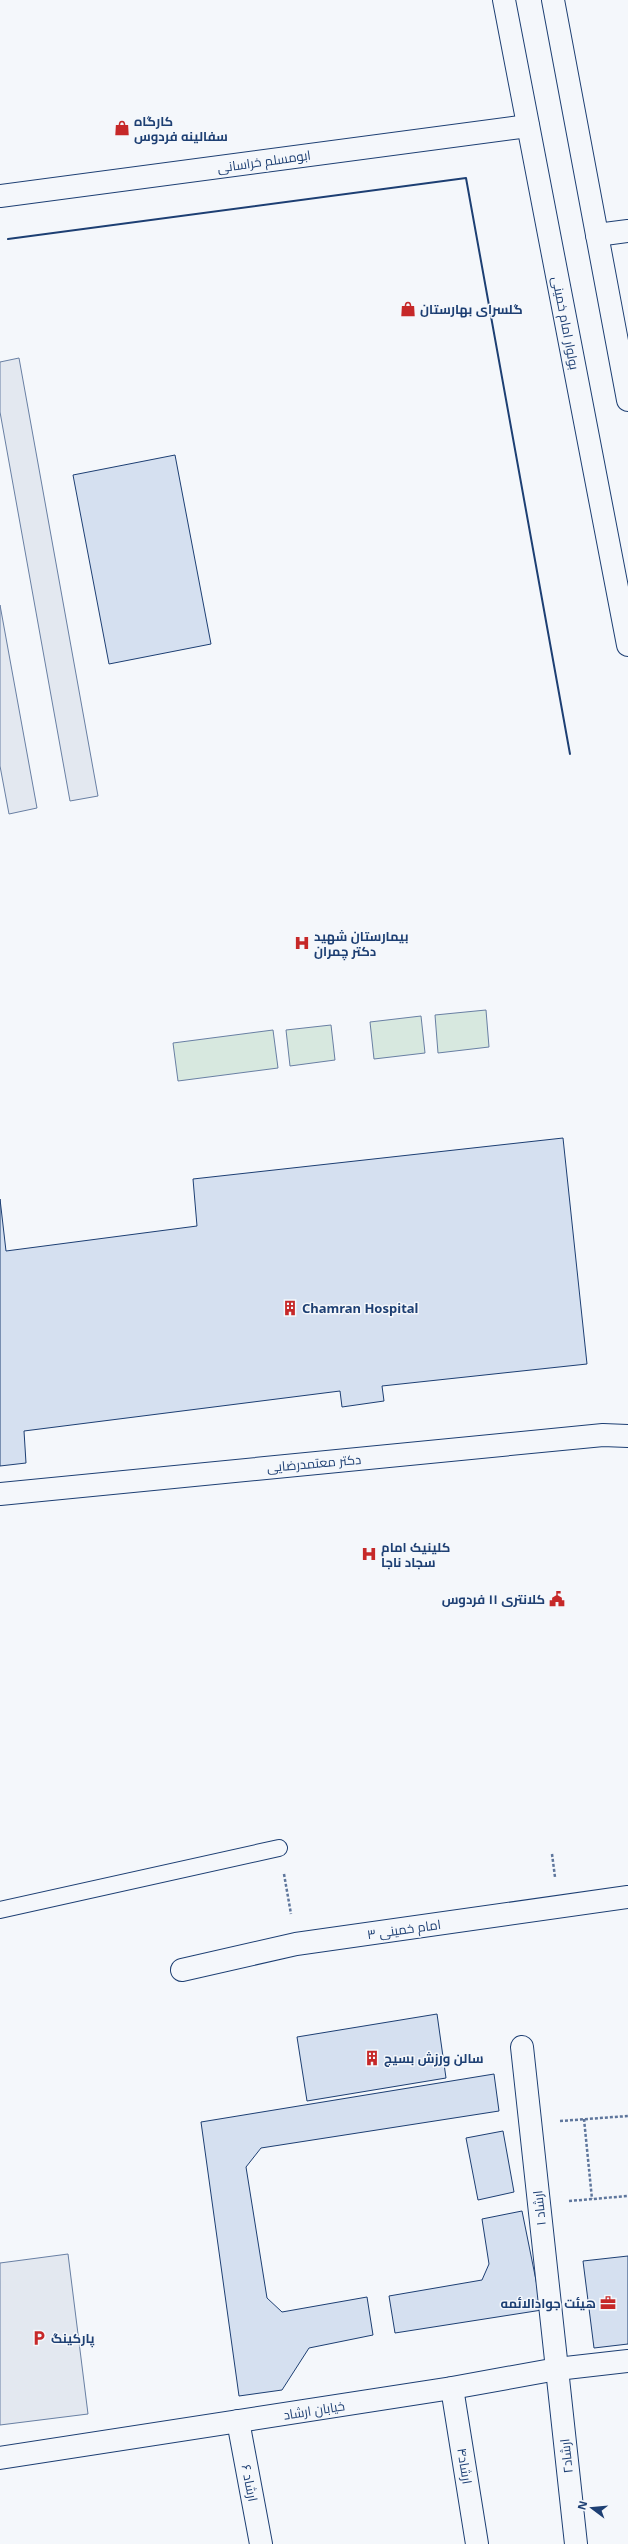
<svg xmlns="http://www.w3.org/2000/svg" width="628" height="2544" viewBox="0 0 628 2544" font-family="'Noto Sans',Cairo,sans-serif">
	<rect width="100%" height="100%" fill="#f4f7fb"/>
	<!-- green -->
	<g fill="#d7e8df" stroke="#687fa3">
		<polygon points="486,1010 489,1047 438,1053 435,1015"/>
		<polygon points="421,1016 425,1053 374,1059 370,1022"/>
		<polygon points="331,1025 335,1060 290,1066 286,1030"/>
		<polygon points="273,1030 278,1068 178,1081 173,1043"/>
	</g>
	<!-- parking -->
	<g fill="#e3e8f0" stroke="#687fa3">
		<polygon points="19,358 98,796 70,801 0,412 0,362"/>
		<polygon points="0,605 37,808 9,814 0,766"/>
		<polygon points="68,2254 88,2414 0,2425 0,2263"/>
	</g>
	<!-- building -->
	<g fill="#d5e0f0" stroke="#1d3f73">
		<polygon points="175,455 211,644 109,664 73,475"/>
		<polygon points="563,1138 587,1364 382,1386 384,1401 342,1407 340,1391 24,1431 26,1463 0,1466 0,1199 6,1251 197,1226 193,1179"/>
		<polygon points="437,2014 446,2078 307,2101 297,2037"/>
		<polygon points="494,2074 499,2111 261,2148 246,2167 267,2298 282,2312 367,2297 373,2335 309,2348 282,2390 239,2396 201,2122"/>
		<polygon points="503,2131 514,2192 478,2200 466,2138"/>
		<polygon points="522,2211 542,2310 395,2333 389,2296 482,2280 489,2264 482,2219"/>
		<polygon points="628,2256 628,2344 594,2348 583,2261"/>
	</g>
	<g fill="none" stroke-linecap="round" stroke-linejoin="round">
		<defs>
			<polyline id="service" points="0,1910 279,1848"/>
			<g id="minor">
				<polyline points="597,235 628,231"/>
				<polyline points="182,1970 296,1944 628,1897"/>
				<polyline points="522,2047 576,2544"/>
				<polyline points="452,2388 477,2544"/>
				<polyline points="238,2421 261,2544"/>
			</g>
			<g id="tertiary">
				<polyline points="0,196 528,126"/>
				<polyline points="0,2458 452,2388 557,2369 628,2361"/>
			</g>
			<polyline id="secondary" points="0,1494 603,1435 628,1436"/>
			<g id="primary">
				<polyline points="504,0 628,645"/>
				<polyline points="553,0 628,400"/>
			</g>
		</defs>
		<!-- service casing -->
		<use href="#service" stroke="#1d3f73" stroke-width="18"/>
		<!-- minor casing -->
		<use href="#minor" stroke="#1d3f73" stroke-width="24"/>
		<!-- tertiary casing -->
		<use href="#tertiary" stroke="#1d3f73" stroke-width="24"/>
		<!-- secondary casing -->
		<use href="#secondary" stroke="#1d3f73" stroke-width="24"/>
		<!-- primary casing -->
		<use href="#primary" stroke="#1d3f73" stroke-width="24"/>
		<!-- path -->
		<g stroke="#5e769c" stroke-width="2.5" stroke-dasharray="3 2" stroke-linecap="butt">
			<polyline points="552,1854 555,1877"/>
			<polyline points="284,1874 291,1914"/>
			<polyline points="584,2119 592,2199"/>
			<polyline points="560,2121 628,2116"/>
			<polyline points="569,2201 628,2196"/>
		</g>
		<!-- service -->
		<use href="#service" stroke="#f4f7fb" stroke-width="16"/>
		<!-- minor -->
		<use href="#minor" stroke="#f4f7fb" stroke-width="22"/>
		<!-- tertiary -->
		<use href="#tertiary" stroke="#f4f7fb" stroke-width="22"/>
		<!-- secondary -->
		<use href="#secondary" stroke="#f4f7fb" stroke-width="22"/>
		<!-- primary -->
		<use href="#primary" stroke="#f4f7fb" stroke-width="22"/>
		<!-- wall -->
		<polyline stroke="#1d3f73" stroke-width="2" points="8,239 466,178 570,754"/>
	</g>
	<!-- icons -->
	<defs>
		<symbol id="shop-bare" viewBox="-9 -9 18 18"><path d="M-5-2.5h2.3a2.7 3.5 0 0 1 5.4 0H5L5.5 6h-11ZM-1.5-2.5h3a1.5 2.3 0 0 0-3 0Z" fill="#c62828" stroke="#f4f7fb" stroke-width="2.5" paint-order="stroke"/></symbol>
		<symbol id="hospital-bare" viewBox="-9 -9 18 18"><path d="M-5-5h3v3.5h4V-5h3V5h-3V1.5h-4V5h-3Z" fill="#c62828" stroke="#f4f7fb" stroke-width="2.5" paint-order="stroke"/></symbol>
		<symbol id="building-bare" viewBox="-9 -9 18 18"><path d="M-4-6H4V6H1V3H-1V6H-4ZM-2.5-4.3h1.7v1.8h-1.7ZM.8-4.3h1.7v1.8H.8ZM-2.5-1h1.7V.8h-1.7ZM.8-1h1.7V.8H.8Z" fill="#c62828" stroke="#f4f7fb" stroke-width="2.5" paint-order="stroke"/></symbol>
		<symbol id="civic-bare" viewBox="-9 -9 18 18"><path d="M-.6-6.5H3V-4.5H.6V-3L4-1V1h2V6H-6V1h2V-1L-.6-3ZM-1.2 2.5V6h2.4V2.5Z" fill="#c62828" stroke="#f4f7fb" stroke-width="2.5" paint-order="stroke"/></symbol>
		<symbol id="office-bare" viewBox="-9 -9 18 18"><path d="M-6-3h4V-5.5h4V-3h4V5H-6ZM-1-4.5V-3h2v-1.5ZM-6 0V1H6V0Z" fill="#c62828" stroke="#f4f7fb" stroke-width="2.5" paint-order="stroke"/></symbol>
		<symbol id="parking-bare" viewBox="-9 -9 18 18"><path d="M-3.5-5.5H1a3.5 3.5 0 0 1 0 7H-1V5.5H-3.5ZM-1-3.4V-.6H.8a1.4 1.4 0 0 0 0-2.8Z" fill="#c62828" stroke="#f4f7fb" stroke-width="2.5" paint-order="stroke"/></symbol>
	</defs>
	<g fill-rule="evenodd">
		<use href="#shop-bare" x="111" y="117" width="22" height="22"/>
		<use href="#shop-bare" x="397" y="298" width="22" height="22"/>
		<use href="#hospital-bare" x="291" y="932" width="22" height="22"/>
		<use href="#building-bare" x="279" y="1297" width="22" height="22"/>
		<use href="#hospital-bare" x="358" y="1543" width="22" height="22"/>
		<use href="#civic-bare" x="546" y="1588" width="22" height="22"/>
		<use href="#building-bare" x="361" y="2047" width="22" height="22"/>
		<use href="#office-bare" x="597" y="2292" width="22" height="22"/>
		<use href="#parking-bare" x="28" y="2327" width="22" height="22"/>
	</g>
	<g text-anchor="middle" stroke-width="3" stroke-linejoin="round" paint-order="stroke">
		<!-- poi labels -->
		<g font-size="13" font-weight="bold" fill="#1d3f73" stroke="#f4f7fb" text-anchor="start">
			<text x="134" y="126">کارگاه<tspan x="134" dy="15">سفالینه فردوس</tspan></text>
			<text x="420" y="314">گلسرای بهارستان</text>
			<text x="314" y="941">بیمارستان شهید<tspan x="314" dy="15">دکتر چمران</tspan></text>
			<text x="302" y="1313">Chamran Hospital</text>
			<text x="381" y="1552">کلینیک امام<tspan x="381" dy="15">سجاد ناجا</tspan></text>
			<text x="545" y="1604" text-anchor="end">کلانتری ۱۱ فردوس</text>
			<text x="384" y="2063">سالن ورزش بسیج</text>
			<text x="596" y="2308" text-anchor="end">هيئت جوادالائمه</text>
			<text x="51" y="2343">پارکینگ</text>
		</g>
		<!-- street labels -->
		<g font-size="13" fill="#1d3f73" stroke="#f4f7fb">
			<text transform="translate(264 161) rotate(-8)" y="5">ابومسلم خراسانی</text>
			<text transform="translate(566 323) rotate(79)" y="5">بولوار امام خمینی</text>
			<text transform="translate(314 1463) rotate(-5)" y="5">دکتر معتمد‌رضایی</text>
			<text transform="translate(404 1929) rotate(-8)" y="5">امام خمینی ۳</text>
			<text transform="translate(539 2208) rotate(-96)" y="5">ارشاد ۱</text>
			<text transform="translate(314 2410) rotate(-9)" y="5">خیابان ارشاد</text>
			<text transform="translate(566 2456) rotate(-96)" y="5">ارشاد۲</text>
			<text transform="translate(465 2466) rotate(81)" y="5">ارشاد۴</text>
			<text transform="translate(250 2483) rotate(79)" y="5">ارشاد ۶</text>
		</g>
	</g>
	<!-- north arrow -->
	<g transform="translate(592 2508) rotate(286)" stroke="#f4f7fb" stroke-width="3" paint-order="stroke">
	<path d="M0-3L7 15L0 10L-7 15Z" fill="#1d3f73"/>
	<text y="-6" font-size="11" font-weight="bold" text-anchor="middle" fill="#1d3f73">N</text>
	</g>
</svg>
